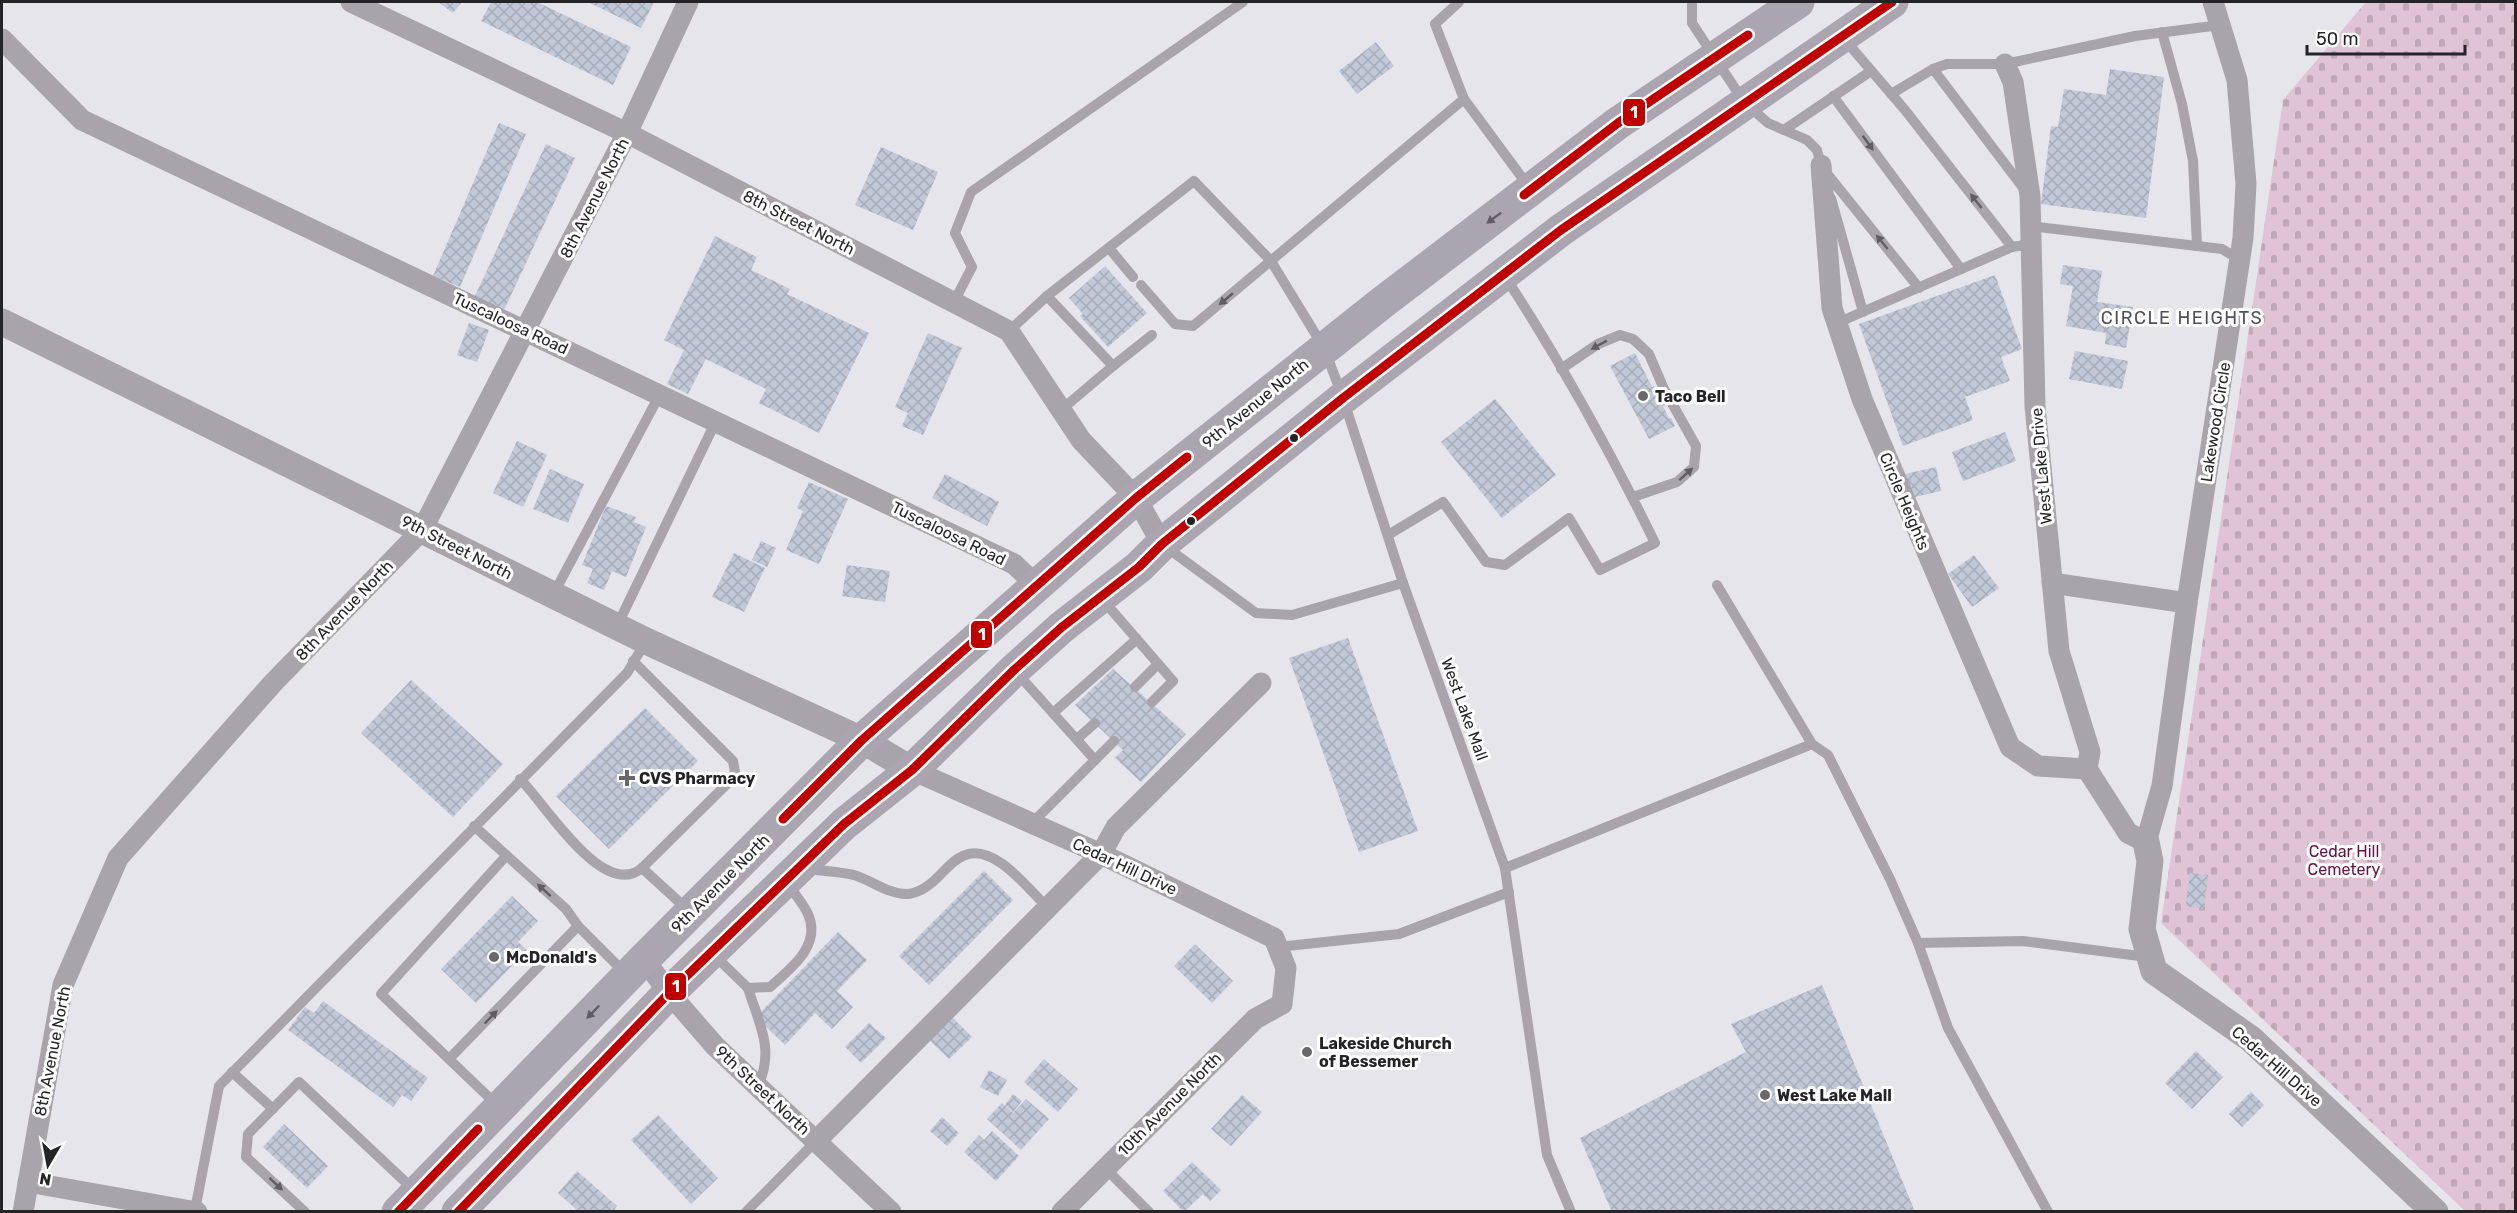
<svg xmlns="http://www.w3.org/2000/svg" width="2517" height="1213" viewBox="0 0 2517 1213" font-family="Rubik,sans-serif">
	<defs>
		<pattern id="cemetery-stones" width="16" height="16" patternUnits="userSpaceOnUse" patternTransform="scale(1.5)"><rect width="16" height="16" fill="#e0c3d4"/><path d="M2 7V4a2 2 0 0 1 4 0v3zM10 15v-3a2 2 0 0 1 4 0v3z" fill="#c0a7b6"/></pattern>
		<pattern id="building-cross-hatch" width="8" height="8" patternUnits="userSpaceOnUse" patternTransform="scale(1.5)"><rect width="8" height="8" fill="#c1c8d7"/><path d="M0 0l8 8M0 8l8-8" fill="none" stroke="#a6acb9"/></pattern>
	</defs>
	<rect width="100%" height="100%" fill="#e5e5eb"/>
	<!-- cemetery -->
	<polygon fill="url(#cemetery-stones)" points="2366,2 2515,2 2515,1211 2465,1211 2161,923 2283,100"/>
	<!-- building -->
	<g fill="url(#building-cross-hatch)">
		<polygon points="438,2 462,2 453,13"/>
		<polygon points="491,2 537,2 631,47 613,85 481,21"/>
		<polygon points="588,2 654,2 641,28"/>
		<polygon points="1376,42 1394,66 1357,94 1339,71"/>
		<polygon points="2110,69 2164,77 2146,218 2041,204 2051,126 2058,127 2064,89 2106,95"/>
		<polygon points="499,123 526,134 460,287 433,276"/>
		<polygon points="546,144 575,158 504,310 475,296"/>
		<polygon points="881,147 938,172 913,230 855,205"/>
		<polygon points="715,236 757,257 751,270 790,289 787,294 869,333 819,433 759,403 766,389 706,359 688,394 667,384 684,350 664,340"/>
		<polygon points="2063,265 2102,271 2097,302 2133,307 2126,348 2105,344 2106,333 2066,326 2073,286 2060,284"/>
		<polygon points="1105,266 1147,313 1108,347 1080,316 1083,314 1069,298"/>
		<polygon points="1995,275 2022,349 2001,357 2010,381 1965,397 1973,420 1903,446 1859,324"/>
		<polygon points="469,323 489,330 477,362 457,355"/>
		<polygon points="928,333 962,348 923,435 902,426 908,413 895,407"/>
		<polygon points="2075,351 2128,361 2122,389 2069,379"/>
		<polygon points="1635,353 1652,387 1654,386 1666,405 1663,406 1669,419 1671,418 1675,426 1649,439 1610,366"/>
		<polygon points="1495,399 1556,475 1502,518 1441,442"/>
		<polygon points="2005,432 2016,461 1963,481 1952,452"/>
		<polygon points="517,441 547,455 523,507 493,493"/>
		<polygon points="1936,467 1941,491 1906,499 1901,475"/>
		<polygon points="550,469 584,484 568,523 533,509"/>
		<polygon points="945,474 999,502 987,526 932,498"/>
		<polygon points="809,482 848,499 819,564 786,550 803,511 797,508"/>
		<polygon points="606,506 636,517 634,522 646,527 626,577 612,571 604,590 587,583 593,569 582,565"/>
		<polygon points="761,541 776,548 767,567 752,560"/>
		<polygon points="734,553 765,568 744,612 712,597"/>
		<polygon points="1974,555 1999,588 1972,607 1948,574"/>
		<polygon points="847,565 890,571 885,602 842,596"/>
		<polygon points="1348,638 1418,831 1359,852 1289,658"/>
		<polygon points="1113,669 1186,734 1141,782 1115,758 1123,750 1075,705"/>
		<polygon points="411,680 503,764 453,817 361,733"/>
		<polygon points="645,708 698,761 609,849 556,796"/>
		<polygon points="984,871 1013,900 929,985 899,956"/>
		<polygon points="2190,873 2208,875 2204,909 2186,906"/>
		<polygon points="512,896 538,921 518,942 527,950 476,1003 441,969"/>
		<polygon points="838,932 867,960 837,991 853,1007 832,1029 815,1013 785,1045 756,1017"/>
		<polygon points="1195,944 1233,981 1212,1003 1174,966"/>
		<polygon points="1822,985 1915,1212 1612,1212 1580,1138 1746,1052 1731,1024"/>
		<polygon points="323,1001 428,1078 411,1101 402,1095 393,1107 288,1030 305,1007 314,1013"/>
		<polygon points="949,1014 972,1037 949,1059 926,1037"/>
		<polygon points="869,1023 886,1038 861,1063 845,1047"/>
		<polygon points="2196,1051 2223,1077 2192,1109 2165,1083"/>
		<polygon points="1044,1059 1078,1089 1058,1112 1024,1082"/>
		<polygon points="989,1070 1007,1080 998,1096 980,1087"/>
		<polygon points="2251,1092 2264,1105 2242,1127 2229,1114"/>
		<polygon points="1013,1094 1022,1101 1013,1112 1005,1105"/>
		<polygon points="1242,1095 1262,1112 1231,1146 1211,1129"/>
		<polygon points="1026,1099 1049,1119 1021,1150 987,1119 1002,1103 1013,1113"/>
		<polygon points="658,1115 718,1178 691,1204 631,1140"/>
		<polygon points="942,1117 959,1133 947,1146 930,1131"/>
		<polygon points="284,1124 328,1166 307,1188 263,1147"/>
		<polygon points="992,1131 1019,1156 996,1181 964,1152 979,1135 984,1140"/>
		<polygon points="1192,1162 1221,1190 1210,1201 1203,1194 1184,1212 1163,1191"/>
		<polygon points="577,1171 617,1206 613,1212 579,1212 558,1193"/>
	</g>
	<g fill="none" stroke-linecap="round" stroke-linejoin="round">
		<!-- service -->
		<g stroke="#a9a3ab" stroke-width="10">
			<polyline points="1459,2 1435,24 1464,99"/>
			<polyline points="1692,2 1692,23 1744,102 1768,123 1807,140 1817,150 1822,169"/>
			<polyline points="2162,32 2182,104 2193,161 2197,246"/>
			<polyline points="1845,40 1905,110 2012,247"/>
			<polyline points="1933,69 2024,189"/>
			<polyline points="1891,94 1933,69 1947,64 2005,64 2135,36 2220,25"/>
			<polyline points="1833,96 1961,269"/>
			<polyline points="1784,130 1871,71"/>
			<polyline points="1824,170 1919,288"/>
			<polyline points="1831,198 1863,312"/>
			<polyline points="2030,226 2222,249 2240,260"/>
			<polyline points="1109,248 1133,277"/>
			<polyline points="1141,285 1175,324 1193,326 1464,99 1529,187"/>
			<polyline points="954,302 972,267 955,233 971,192 1243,2"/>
			<polyline points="1837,323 2012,247 2031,244"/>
			<polyline points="1009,331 1047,296"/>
			<polyline points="1113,366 1152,335"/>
			<polyline points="1561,369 1598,344 1620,335 1633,339 1649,354 1664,389 1696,446 1694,467 1677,482 1633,497"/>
			<polyline points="1061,410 1113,366 1047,296 1194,181 1271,261 1324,348 1343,398 1403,583 1505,868 1547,1155 1571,1212"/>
			<path d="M1388 535 1443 502 1486 562 1505 565 1569 518 1600 570 1655 543C1612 455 1560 361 1506 278"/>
			<polyline points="1166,547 1256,613 1292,615 1403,583"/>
			<polyline points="1717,585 1812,744 1828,755 1890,879 1918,943 1948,1028 2048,1212"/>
			<polyline points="553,595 660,394"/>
			<polyline points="1102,599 1173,681 1152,702"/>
			<polyline points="617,626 716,421"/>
			<polyline points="1017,673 1095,760"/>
			<polyline points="1135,687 1158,664"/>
			<polyline points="1053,713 1137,639"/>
			<polyline points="1077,739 1095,723"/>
			<path d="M520 779C544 802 603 901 642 868L728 783 735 772 733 761 633 661"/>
			<polyline points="1032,823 1114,741"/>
			<polyline points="474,826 566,909 578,926 626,974"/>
			<polyline points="642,868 688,910"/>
			<polyline points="1505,868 1812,744"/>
			<path d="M808 869C823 871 839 872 854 875 871 880 888 894 906 894 919 894 930 885 938 877 946 869 953 860 963 856 993 841 1028 889 1048 908"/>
			<polyline points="1918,943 2023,941 2147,957"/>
			<polyline points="1278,947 1399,934 1509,892"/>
			<path d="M713 954 748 988 770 987C790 969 822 946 808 914 803 903 794 893 787 883"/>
			<path d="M748 988C759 1024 775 1049 758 1086"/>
			<polyline points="450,1058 578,926"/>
			<polyline points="232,1072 273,1109"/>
			<polyline points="498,1106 381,994 506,856"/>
			<polyline points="1105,1168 1149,1212"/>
			<polyline points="195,1210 219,1086 627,673 646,641"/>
			<polyline points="305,1212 246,1157 248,1134 299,1082 414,1190"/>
			<polyline points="746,1212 817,1140"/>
		</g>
		<!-- minor -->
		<g stroke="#a9a3ab" stroke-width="21">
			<polyline points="351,2 627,133 1009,331 1081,440 1136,498 1162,544"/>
			<polyline points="2,39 82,120 1014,564 1036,585"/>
			<polyline points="2005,64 2013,82 2030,196 2035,406 2059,651 2090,752 2087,769 2128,833 2146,842 2162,786 2187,603 2243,238 2246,184 2237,80 2213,2"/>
			<polyline points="1821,165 1832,308 1862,399 2010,747 2038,766 2087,769"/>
			<polyline points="2052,583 2187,603"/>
			<polyline points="912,770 1101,854 1274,938 1286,968 1282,1004 1255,1019 1062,1212"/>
			<polyline points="644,959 669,993 715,1046 891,1212"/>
			<polyline points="817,1140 1101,854 1116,827 1261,683"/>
			<polyline points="28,1182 197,1212"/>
			<polyline points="23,1212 63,985 118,858 273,683 422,530 627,133 688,2"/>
		</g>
		<!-- tertiary -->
		<g stroke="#a9a3ab" stroke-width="27">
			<polyline points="2,322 646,641 862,740 912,770"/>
			<polyline points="2146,842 2150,861 2142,929 2154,971 2251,1039 2435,1212"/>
		</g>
		<!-- primary -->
		<g stroke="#aaa5af" stroke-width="33">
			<polyline points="398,1212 644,959 862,740 1136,498 1383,302 1618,123 1798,2"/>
			<polyline points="458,1212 669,993 844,824 912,770 1014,670 1062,627 1139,567 1162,544 1343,398 1561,230 1892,2"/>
		</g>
		<defs>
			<g id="bus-1">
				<polyline points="1524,195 1618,123 1748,35"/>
				<polyline points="783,819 862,740 1136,498 1187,457"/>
				<polyline points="398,1212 478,1129"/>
				<polyline points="458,1212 669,993 844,824 912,770 1014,670 1062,627 1139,567 1162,544 1343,398 1561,230 1892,2"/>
			</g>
		</defs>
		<!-- bus-1 casing -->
		<use href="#bus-1" stroke="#fff" stroke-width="14"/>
		<!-- bus-1 -->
		<use href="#bus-1" stroke="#c00000" stroke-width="9"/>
	</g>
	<!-- one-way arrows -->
	<defs><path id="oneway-solid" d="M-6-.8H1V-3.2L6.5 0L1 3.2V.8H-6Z" transform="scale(1.5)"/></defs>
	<g fill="#605d63">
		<use href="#oneway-solid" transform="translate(1868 143) rotate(54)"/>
		<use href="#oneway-solid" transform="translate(1976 201) rotate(-128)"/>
		<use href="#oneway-solid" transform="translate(1882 242) rotate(-129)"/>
		<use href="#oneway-solid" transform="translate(1226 299) rotate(140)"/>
		<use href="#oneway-solid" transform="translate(1599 345) rotate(151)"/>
		<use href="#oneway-solid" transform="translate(1686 474) rotate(-42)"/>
		<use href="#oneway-solid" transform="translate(544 890) rotate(-138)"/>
		<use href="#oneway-solid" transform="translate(491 1017) rotate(-46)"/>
		<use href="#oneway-solid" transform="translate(276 1184) rotate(43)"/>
	</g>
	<g fill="#605e65">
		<use href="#oneway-solid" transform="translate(1494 218) rotate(143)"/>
		<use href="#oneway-solid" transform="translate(593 1012) rotate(134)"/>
	</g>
	<!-- markers -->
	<g fill="#68686c" stroke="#fff" stroke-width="2">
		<circle cx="1643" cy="396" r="6"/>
		<path d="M624 769h6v6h6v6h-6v6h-6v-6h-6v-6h6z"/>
		<circle cx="494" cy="957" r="6"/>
		<circle cx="1307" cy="1052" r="6"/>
		<circle cx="1765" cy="1095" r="6"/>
	</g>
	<g fill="#242428" stroke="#fff" stroke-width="2">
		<circle cx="1294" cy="438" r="5"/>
		<circle cx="1191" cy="521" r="5"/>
	</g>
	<g text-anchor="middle" stroke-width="6" stroke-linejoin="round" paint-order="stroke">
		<!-- street labels -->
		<g font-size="16" fill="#242428" stroke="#fff">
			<text transform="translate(594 198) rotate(-63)" y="6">8th Avenue North</text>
			<text transform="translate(799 222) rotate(27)" y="6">8th Street North</text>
			<text transform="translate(511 323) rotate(25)" y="6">Tuscaloosa Road</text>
			<text transform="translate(1255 403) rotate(-39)" y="6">9th Avenue North</text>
			<text transform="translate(2215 422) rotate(-81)" y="6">Lakewood Circle</text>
			<text transform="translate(2041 466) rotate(-95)" y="6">West Lake Drive</text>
			<text transform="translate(1905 501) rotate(67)" y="6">Circle Heights</text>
			<text transform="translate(949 533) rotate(26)" y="6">Tuscaloosa Road</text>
			<text transform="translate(457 547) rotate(27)" y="6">9th Street North</text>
			<text transform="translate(344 610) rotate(-46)" y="6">8th Avenue North</text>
			<text transform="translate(1465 709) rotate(70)" y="6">West Lake Mall</text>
			<text transform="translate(1125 866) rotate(25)" y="6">Cedar Hill Drive</text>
			<text transform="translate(720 883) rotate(-45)" y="6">9th Avenue North</text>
			<text transform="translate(52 1051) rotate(-79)" y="6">8th Avenue North</text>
			<text transform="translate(2277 1066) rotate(41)" y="6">Cedar Hill Drive</text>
			<text transform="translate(763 1090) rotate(43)" y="6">9th Street North</text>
			<text transform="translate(1169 1104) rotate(-45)" y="6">10th Avenue North</text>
		</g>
		<!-- poi labels -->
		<g font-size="16" font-weight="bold" fill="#242428" stroke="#fff" text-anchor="start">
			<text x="1655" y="402">Taco Bell</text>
			<text x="639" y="784">CVS Pharmacy</text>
			<text x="506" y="963">McDonald's</text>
			<text x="1319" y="1049">Lakeside Church<tspan x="1319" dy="18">of Bessemer</tspan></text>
			<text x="1777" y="1101">West Lake Mall</text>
		</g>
		<!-- park labels -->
		<g font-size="16" fill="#690f48" stroke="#fff">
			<text x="2344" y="857">Cedar Hill<tspan x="2344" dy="18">Cemetery</tspan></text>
		</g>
		<!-- neighbourhood labels -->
		<g font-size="18" letter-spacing="1.5" fill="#504f58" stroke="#fff">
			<text x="2182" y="324">CIRCLE HEIGHTS</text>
		</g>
	</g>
	<g stroke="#fff" stroke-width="2">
		<rect x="1622" y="98" width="24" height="29" rx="6" fill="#c00000"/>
		<rect x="970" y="620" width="23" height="29" rx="6" fill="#c00000"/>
		<rect x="664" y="972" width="23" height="29" rx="6" fill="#c00000"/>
	</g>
	<g font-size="16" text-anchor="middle" font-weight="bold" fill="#fff">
		<text x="1634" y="118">1</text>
		<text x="982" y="640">1</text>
		<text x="676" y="992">1</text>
	</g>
	<!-- border -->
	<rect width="2517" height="1213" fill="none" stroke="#242428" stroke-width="6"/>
	<!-- north arrow -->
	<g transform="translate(48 1165) rotate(190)" stroke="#ffffff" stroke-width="4.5" paint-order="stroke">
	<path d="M0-4.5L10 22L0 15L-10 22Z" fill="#242428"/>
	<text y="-9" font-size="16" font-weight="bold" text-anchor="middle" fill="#242428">N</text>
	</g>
	<!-- scale -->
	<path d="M2307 45v9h158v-9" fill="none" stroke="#242428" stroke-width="3"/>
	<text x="2316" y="45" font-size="18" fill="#242428" stroke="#ffffff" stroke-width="4.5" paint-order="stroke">50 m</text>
</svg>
